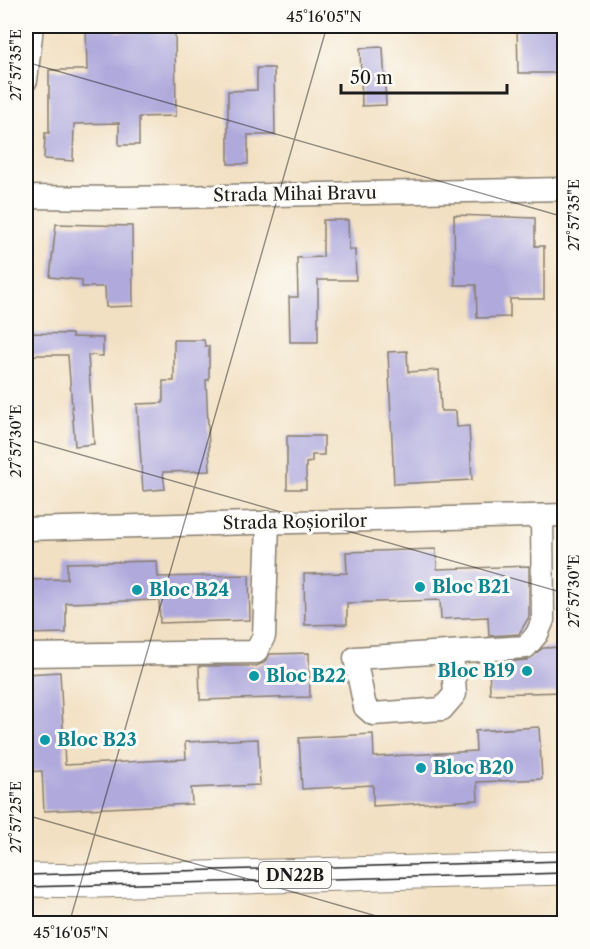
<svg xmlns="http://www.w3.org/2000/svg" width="590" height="949" viewBox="0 0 590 949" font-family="'Libre Caslon Text',serif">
	<rect width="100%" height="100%" fill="#fdfcf7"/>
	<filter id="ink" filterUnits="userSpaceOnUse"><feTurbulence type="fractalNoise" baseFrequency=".0167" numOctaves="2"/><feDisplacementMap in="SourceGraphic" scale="12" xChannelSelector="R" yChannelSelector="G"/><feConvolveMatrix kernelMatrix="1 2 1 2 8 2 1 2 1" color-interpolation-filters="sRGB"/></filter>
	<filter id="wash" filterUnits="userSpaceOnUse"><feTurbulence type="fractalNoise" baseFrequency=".008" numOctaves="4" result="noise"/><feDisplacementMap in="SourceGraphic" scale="24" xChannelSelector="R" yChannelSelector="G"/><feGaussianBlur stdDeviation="1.35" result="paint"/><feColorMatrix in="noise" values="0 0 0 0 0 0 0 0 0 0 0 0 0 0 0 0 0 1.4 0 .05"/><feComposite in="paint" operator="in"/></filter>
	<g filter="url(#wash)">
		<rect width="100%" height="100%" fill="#f2e0c2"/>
		<g id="blocks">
			<!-- building -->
			<g fill="#afa9dc">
				<polygon points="86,26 115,26 115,30 119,32 175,32 176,116 139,117 139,145 119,145 119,123 74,124 73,161 44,159 45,133 49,133 49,70 87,70"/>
				<polygon points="517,26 561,26 561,73 518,73"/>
				<polygon points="383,47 386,105 362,106 360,48"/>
				<polygon points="257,68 274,68 275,135 248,135 248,164 228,164 228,91 257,90"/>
				<polygon points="454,215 535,218 535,246 544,246 544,299 510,299 510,317 477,318 476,285 455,285"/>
				<polygon points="323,220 348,220 349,250 355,250 356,280 318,280 318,342 290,342 289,297 298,297 297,258 323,257"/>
				<polygon points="56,224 132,226 133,306 106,307 105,287 82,287 82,280 50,277"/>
				<polygon points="26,333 72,334 72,337 103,338 103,356 88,355 94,444 75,446 68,355 26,355"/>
				<polygon points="174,340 204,340 205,346 209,346 209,380 206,380 210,471 163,472 165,489 143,491 137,404 163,403 163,381 174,381"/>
				<polygon points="407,351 408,372 439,370 441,411 456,411 457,427 469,426 472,480 394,484 388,352"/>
				<polygon points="287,436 324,436 324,455 312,455 312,462 306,463 306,489 287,489"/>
				<polygon points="436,549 437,569 529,566 529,617 519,634 489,636 488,617 441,619 440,600 347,603 347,624 305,625 304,574 347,573 346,552"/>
				<polygon points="157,561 158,577 249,575 250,620 160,623 159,600 66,603 66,633 26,634 26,580 67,579 67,563"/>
				<polygon points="564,647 564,692 490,694 489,663 527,660 543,648"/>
				<polygon points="309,653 310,697 200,700 199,666 256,666 264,663 270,654"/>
				<polygon points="60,672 65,765 186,759 185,742 258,739 260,785 191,788 192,804 44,811 42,771 26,772 26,674"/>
				<polygon points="539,727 542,779 477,782 478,800 373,806 373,785 302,789 299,738 373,734 374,757 476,751 475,731"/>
			</g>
		</g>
	</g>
	<g filter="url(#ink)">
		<use href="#blocks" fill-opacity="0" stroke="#877e6f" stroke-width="1.5"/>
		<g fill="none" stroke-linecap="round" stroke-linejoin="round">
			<defs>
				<g id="street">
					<polyline points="26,80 32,26"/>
					<polyline points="26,197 124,198 564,189"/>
					<polyline points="26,529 564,515"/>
					<polyline points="452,652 455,694 442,709 373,714 365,707 355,658 526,647 537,634 543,620 542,516"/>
					<polyline points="26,655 256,652 264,636 268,523"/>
				</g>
				<polyline id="primary" points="26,880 97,881 564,868"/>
			</defs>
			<!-- street casing -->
			<use href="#street" stroke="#877e6f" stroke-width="25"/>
			<!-- primary casing -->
			<use href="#primary" stroke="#877e6f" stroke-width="35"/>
			<!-- street -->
			<use href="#street" stroke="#fff" stroke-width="22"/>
			<!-- primary -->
			<use href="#primary" stroke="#fff" stroke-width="33"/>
			<!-- tram -->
			<g stroke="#1c1c1c" stroke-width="1.5">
				<polyline points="26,875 564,861"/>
				<polyline points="26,887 564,873"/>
			</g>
		</g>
	</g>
	<!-- ticks -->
	<path fill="none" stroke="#1c1c1c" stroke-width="1.5" stroke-opacity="0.45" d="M26 62 564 217M26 439 564 593M26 815 404 924M69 924 327 26"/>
	<!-- markers -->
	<g fill="#0f9aa8" stroke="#fdfcf7" stroke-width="2">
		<circle cx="420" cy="587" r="6"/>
		<circle cx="137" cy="590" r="6"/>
		<circle cx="527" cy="671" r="6"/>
		<circle cx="254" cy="676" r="6"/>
		<circle cx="45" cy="740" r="6"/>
		<circle cx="421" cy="768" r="6"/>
	</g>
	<g text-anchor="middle" stroke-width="6" stroke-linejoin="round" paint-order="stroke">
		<!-- shield labels -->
		<rect fill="#fdfcf7" stroke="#605f5e" stroke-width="1.5" x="259" y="862" width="72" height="26" rx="4.5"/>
		<g font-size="16" font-weight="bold" fill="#1c1c1c">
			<text x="295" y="881">DN22B</text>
		</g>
		<!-- street labels -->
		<g font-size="18" fill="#1c1c1c" stroke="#fdfcf7">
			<text transform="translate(295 194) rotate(-1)" y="6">Strada Mihai Bravu</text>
			<text transform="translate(295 522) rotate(-1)" y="6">Strada Roșiorilor</text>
		</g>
		<!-- culture labels -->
		<g font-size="18" font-weight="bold" fill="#0d838f" stroke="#fdfcf7" text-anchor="start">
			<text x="432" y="593">Bloc B21</text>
			<text x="149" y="596">Bloc B24</text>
			<text x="515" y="677" text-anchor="end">Bloc B19</text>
			<text x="266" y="682">Bloc B22</text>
			<text x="57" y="746">Bloc B23</text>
			<text x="433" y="774">Bloc B20</text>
		</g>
	</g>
	<!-- margin -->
	<rect width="590" height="949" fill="none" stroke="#fdfcf7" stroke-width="66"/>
	<!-- scale -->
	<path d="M341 84v9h166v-9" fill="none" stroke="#1c1c1c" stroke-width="3"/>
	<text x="350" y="84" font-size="18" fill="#1c1c1c" stroke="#fdfcf7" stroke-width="4.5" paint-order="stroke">50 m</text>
	<rect x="33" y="33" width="524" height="883" fill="none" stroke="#1c1c1c" stroke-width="2"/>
	<g font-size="15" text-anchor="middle" fill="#1c1c1c">
		<text x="324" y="22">45°16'05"N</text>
		<text transform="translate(16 65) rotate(-90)" y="5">27°57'35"E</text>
		<text transform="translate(574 215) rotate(-90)" y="5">27°57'35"E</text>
		<text transform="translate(16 441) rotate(-90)" y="5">27°57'30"E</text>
		<text transform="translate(574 591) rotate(-90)" y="5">27°57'30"E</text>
		<text transform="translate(16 817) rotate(-90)" y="5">27°57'25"E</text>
		<text x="71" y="938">45°16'05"N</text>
	</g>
</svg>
